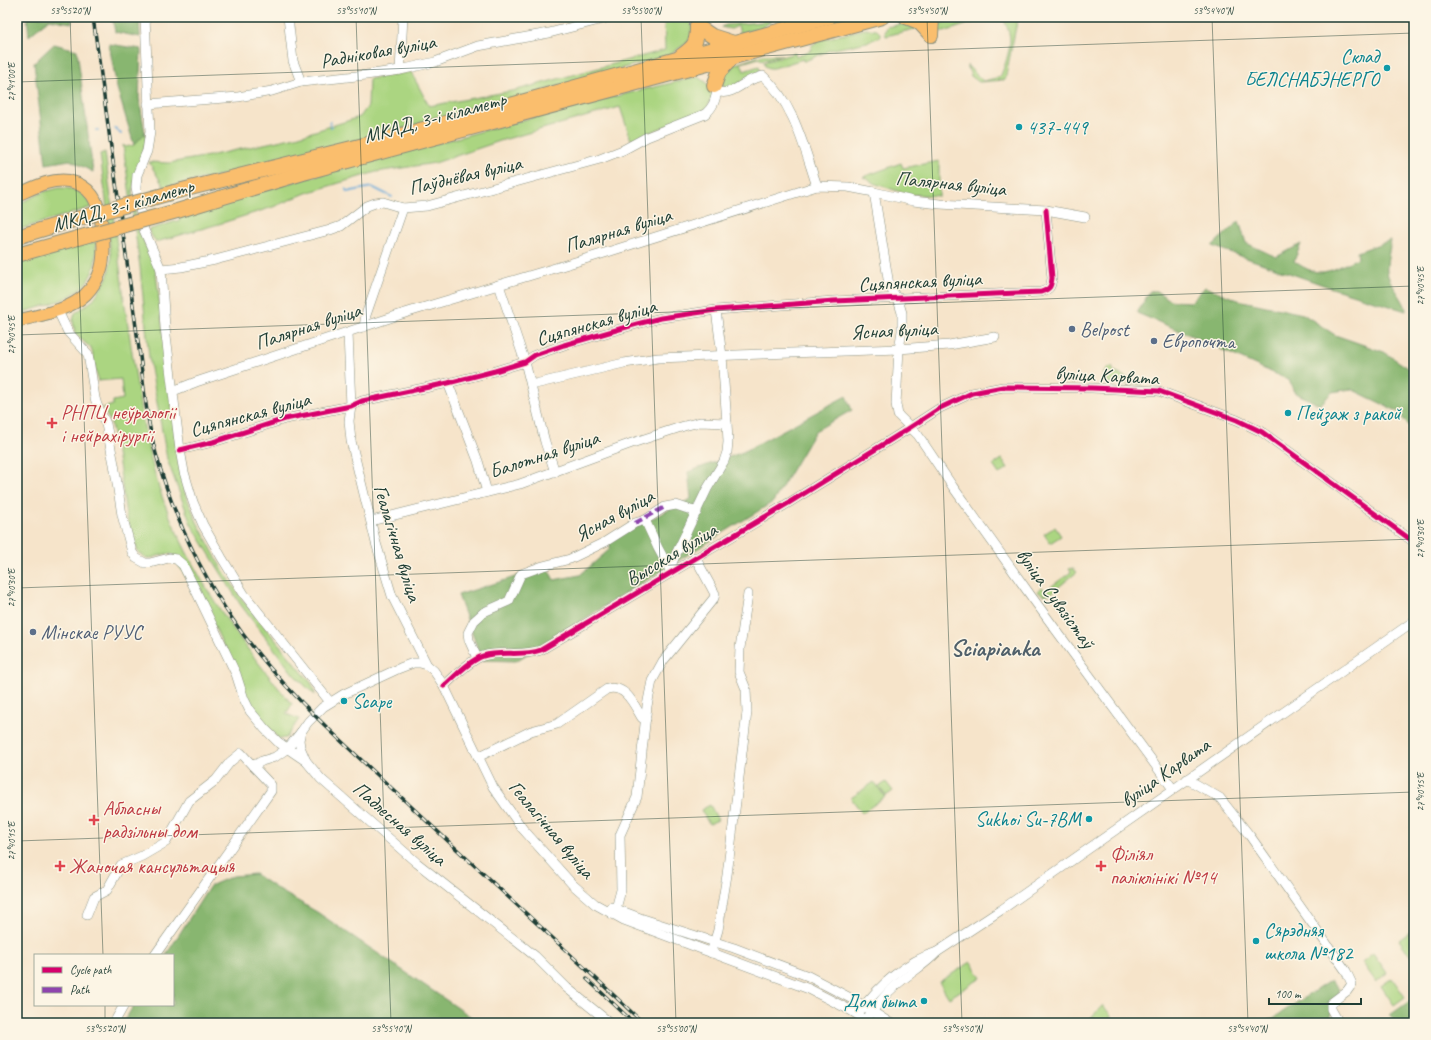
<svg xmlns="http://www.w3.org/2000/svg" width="1431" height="1040" viewBox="0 0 1431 1040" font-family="Caveat,sans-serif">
	<rect width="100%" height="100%" fill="#fcf5e5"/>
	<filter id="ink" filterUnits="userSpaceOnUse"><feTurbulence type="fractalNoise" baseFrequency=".025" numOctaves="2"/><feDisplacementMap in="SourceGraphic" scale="8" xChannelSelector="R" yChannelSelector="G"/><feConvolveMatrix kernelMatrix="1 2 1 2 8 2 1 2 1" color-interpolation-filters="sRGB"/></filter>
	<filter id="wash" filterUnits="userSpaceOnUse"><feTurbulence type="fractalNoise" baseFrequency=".012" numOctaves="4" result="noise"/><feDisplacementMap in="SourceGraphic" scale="16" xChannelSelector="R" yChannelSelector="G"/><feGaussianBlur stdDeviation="0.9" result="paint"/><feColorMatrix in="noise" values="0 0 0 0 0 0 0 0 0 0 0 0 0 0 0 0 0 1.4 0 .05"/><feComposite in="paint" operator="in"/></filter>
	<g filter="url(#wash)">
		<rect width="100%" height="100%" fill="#f6e4ca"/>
		<!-- green -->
		<g fill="#abd581" stroke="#65895a">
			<polygon points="664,17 686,17 692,26 693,33 687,43 669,55 463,113 235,172 164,187 149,162 169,163 209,156 296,137 360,117 368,106 369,79 411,72 429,106 517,90 665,50"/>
			<polygon points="963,17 986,18 944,32 938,31 935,25"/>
			<path d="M1002 17H1018L1005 80 979 82 971 76 967 65 983 81 1000 77C1004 69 1010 50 1010 41 1010 32 1006 24 1002 17Z"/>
			<polygon points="772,21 761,28 740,33 738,26 731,29 721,27 726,25"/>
			<polygon points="912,22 922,27 886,36 885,33 887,27"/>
			<polygon points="865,29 877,30 880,33 880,37 867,42 830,50 805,61 803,61 803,59 774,68 769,68 765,66 764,62 795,53 796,56 812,50 811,46 820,40"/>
			<path d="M763 55H782L761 60 759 58 741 63 744 71 759 66 760 71C755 74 750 76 746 79 738 83 728 94 721 84L727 67Z"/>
			<polygon points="697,77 706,82 714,94 706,110 631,140 620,107 503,140 435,163 376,172 306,193 273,207 222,223 156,242 148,230 180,220 179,214 297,181 597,100 608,98"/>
			<polygon points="145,132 146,141 132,192 139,231 155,265 177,450 185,493 197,522 221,567 244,602 312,684 315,695 294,675 240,604 191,524 167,459 149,357 140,267 123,145 126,147 134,145"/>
			<path d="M105 152C114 221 122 290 133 359 141 411 148 464 168 512 198 585 242 645 292 704L286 714 299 719 286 738 279 739 253 711 204 603 171 554H165L151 558H146L138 552 126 515 119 464 111 423 103 408 113 405V401L123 399 121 379 98 381 92 351 90 347 75 334 73 321 75 313 92 301 102 287 108 276 111 260 106 200 100 154Z"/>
			<polygon points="939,161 939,196 907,194 876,184 863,177 901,163 903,168"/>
			<path d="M59 188C75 188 85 192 92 207L17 230V205L43 192Z"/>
			<path d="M85 241V244L96 242C100 297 58 301 17 314V263Z"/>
			<path d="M1112 367 1114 372 1143 385 1105 383 1102 379C1103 373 1106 368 1112 367Z"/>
			<polygon points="1002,459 1008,468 999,474 993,465"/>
			<polygon points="1055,527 1061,536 1050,543 1044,534"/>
			<polygon points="1072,568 1077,572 1050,594 1045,595 1038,592 1038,590 1042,587 1045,591 1071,572 1069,569"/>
			<polygon points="874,782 885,797 862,813 851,798"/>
			<polygon points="886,782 893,791 886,796 879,787"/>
			<polygon points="710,805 718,820 709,824 701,810"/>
			<polygon points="1414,929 1414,961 1399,940"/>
			<polygon points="1373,953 1387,973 1376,982 1362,962"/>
			<polygon points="971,962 981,978 949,998 939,982"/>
			<polygon points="1392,978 1405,997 1394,1005 1381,986"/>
			<polygon points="1103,1005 1111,1016 1108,1023 1086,1023"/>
		</g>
		<!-- forest -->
		<g fill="#88b66f" stroke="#547a52">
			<polygon points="27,17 71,17 72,23 49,19 29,36"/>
			<polygon points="112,17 139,17 140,37 115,32"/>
			<polygon points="54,44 77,50 93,172 70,160 46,164 34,63"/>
			<polygon points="109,44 141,49 139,98 145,133 134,145 117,88"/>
			<path d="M1239 221 1246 243 1276 257 1301 244 1294 261C1321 281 1331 270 1358 258L1357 252 1391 240C1390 248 1386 265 1387 272 1388 283 1407 302 1406 311L1332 288 1212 246Z"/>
			<polygon points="1205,287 1238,300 1303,314 1335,335 1384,352 1414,372 1414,432 1397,411 1351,389 1332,392 1320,405 1294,392 1289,380 1222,350 1214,345 1137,313 1150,291 1156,291 1172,301 1191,302"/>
			<polygon points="846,396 852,410 815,431 773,502 516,661 482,660 458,595 547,567 554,580 580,575 610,549 610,539 691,499 688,472 743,452"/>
			<polygon points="255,874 277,889 317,912 480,1023 123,1023 134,1005 173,1005 173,955 166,955 210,886 233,876"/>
			<polygon points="1331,980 1340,990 1330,1016 1322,1023 1266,1023"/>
			<polygon points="1414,998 1414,1023 1395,1023 1390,1015"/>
		</g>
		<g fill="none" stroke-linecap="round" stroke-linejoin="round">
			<!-- stream -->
			<g stroke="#63a8d8" stroke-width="2">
				<polyline points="330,122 331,127"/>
				<polyline points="115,128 121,134"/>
				<polyline points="96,130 98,130"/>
				<polyline points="346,189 347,192 372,187 392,197"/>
			</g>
		</g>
	</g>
	<g filter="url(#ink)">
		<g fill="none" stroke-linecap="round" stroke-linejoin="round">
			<defs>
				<g id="minor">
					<polyline points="145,17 150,132 147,151 137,175 136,188 144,230 161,269 165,327 180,450 184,472 193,502 203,525 222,558 244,594 330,702"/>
					<polyline points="288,17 293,61 301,82"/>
					<polyline points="400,70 403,17"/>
					<path d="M717 91C730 97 742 83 753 79 756 78 760 77 763 76 794 103 804 148 817 186"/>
					<polyline points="148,104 238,97 272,91 301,82 366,75 400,70 435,62 478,46 549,33 611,17"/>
					<polyline points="874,192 889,285 899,303 902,313 902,331 899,349 896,404 898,415 918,435 953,487 1031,596 1173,789"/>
					<path d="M161 269 181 267 215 260 330 230 341 226 367 206 375 203 383 202 403 208 427 206 600 159 623 150 647 137 705 114C713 108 715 101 717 91"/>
					<polyline points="499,285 525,362 545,442 555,472"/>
					<polyline points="57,309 68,332 88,354 95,398 97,405 106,424 114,464 122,515 132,552 136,558 145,563 150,563 169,558 176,559 183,565 196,591 236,674 244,699 250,711 265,729 278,742 306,761"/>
					<polyline points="364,327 366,315 403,208"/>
					<polyline points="348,333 351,406 349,421 351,441 376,543 392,596 427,665 434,671 444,686 493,787 522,828 572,884 595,904 624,920 809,989 850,1010 871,1023"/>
					<polyline points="448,383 478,461 487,492"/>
					<polyline points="531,385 624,363 658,358 899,349 949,345 995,337"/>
					<polyline points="173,391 196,382 405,313 595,256 817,186 848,187 874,192 913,201 940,204 1046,210 1085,217"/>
					<path d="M180 450 213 442 285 419 351 406 362 401 448 383 495 371 525 362 535 355 564 345 637 324 661 318 716 310 834 301 1041 292C1050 289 1051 287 1052 278L1046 210"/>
					<polyline points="645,520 658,548 671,572"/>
					<polyline points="371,521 520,484 632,443 684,426 700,422 727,423"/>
					<polyline points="671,572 672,563 676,554 707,489 724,461 727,452 728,442 727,423 722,356 716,310"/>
					<polyline points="477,658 469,640 468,633 474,621 484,612 509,601 521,574 543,566 570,559 605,542 635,523 645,520 665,507 676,505 697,512"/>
					<polyline points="427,665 420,663 413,663 400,668 344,694 323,707 308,722 301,732 299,740 300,747 306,761 321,779 417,863 535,956 567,988 610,1023"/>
					<path d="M444 686C454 677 470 660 483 656 502 650 522 657 541 650L790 502 900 434 940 408 972 393 1003 387 1092 388 1159 391 1237 420 1262 432 1414 542"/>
					<path d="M478 757 531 731 557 724 607 689C626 684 634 705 642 718L646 719"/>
					<polyline points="1187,779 1220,798 1250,836 1346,971 1352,984 1347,991 1331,1003 1331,1009 1339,1023"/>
					<polyline points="611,907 640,918 734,948 808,976 856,1001 890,1023"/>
					<polyline points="612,914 617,905 621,890 620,835 637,797 647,706 652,681 663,661 714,598 715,594 695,557"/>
					<polyline points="87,915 94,897 107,890 121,865 142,856 166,842 189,801 216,780 230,762 241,753 253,766"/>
					<polyline points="711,953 718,930 727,875 747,712 746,689 739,672 740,648 748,594"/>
					<polyline points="155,955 271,791 271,785 253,766 262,761 275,757 288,748 301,732"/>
					<path d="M860 1011C879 986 906 961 937 952"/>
					<path d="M866 1020C875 1008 883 996 894 987 908 974 924 966 937 952L1001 910 1414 621"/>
					<polyline points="114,1023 124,1005"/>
				</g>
				<path id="major" d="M17 195C33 188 51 178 69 181 78 183 87 188 92 195 103 210 106 251 101 269 98 279 92 288 85 295 68 311 39 315 17 321"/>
				<g id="highway">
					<polyline points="906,17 919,22 931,35"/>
					<polyline points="697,26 712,36 734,43"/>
					<polyline points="931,35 932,17"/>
					<path d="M681 56C695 46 697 43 697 26"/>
					<polyline points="714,86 719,72 733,57"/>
					<polyline points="174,192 380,141 829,17"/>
					<polyline points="177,211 303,173 882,17"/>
					<polyline points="17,237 80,218"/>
					<polyline points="17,255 85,236"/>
				</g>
			</defs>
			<!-- minor casing -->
			<use href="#minor" stroke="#8a907f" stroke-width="10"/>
			<!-- major casing -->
			<use href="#major" stroke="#8a907f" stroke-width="14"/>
			<!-- highway casing -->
			<use href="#highway" stroke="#8a907f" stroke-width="16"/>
			<!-- minor -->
			<use href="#minor" stroke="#fff" stroke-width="9"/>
			<!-- major -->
			<use href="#major" stroke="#fabe6d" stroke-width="12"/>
			<!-- highway -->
			<use href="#highway" stroke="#fabe6d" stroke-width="14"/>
			<defs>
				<g id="rail">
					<path d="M93 17 140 356C144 389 147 422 156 454 176 526 212 598 260 656 302 707 352 751 400 796 480 872 563 946 643 1023"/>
					<polyline points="587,979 634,1023"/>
				</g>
			</defs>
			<!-- rail casing -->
			<use href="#rail" stroke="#1f3d34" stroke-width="3.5"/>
			<!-- rail -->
			<use href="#rail" stroke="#fcf5e5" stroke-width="2" stroke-dasharray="6" stroke-linecap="butt"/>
			<defs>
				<g id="highway-bridge">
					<polyline points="80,218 174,192"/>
					<polyline points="85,236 177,211"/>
				</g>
			</defs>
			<!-- highway-bridge casing -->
			<use href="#highway-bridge" stroke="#8a907f" stroke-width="16" stroke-linecap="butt"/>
			<!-- highway-bridge -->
			<use href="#highway-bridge" stroke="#fabe6d" stroke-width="14"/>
			<!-- quiet -->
			<polyline stroke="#8e44ad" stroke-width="4" stroke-dasharray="8 4" stroke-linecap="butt" points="635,523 665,507"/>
			<defs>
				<g id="cycleway">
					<path d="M180 450 213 442 285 419 351 406 362 401 448 383 495 371 525 362 535 355 564 345 637 324 661 318 716 310 834 301 1041 292C1050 289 1051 287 1052 278L1046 210"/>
					<path d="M444 686C454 677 470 660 483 656 502 650 522 657 541 650L790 502 900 434 940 408 972 393 1003 387 1092 388 1159 391 1237 420 1262 432 1414 542"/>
				</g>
			</defs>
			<!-- cycleway casing -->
			<use href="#cycleway" stroke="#fcf5e5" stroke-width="8"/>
			<!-- cycleway -->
			<use href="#cycleway" stroke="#d6006c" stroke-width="5"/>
		</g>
	</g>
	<!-- ticks -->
	<path fill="none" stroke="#1f3d34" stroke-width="1" stroke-opacity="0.45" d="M70 17 103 955M356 17 391 1023M641 17 676 1023M927 17 962 1023M1212 17 1248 1023M17 82 1414 33M17 335 1414 286M17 588 1414 539M17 841 1414 792M105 1005V1023"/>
	<!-- markers -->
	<g fill="#0f9aa8" stroke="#fcf5e5" stroke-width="1.5">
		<circle cx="1387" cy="68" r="4"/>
		<circle cx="1019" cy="127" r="4"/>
		<circle cx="1288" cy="413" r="4"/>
		<circle cx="344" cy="701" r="4"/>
		<circle cx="1089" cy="819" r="4"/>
		<circle cx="1256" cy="941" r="4"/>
		<circle cx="924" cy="1001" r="4"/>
	</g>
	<g fill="#5c6f8a" stroke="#fcf5e5" stroke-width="1.5">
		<circle cx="1072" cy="329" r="4"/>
		<circle cx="1154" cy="341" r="4"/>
		<circle cx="33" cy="632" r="4"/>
	</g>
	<g fill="#e0444e" stroke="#fcf5e5" stroke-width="1.5">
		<path d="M50 417h4v4h4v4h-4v4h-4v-4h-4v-4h4z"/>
		<path d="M92 814h4v4h4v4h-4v4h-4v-4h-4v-4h4z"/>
		<path d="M58 860h4v4h4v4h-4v4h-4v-4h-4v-4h4z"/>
		<path d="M1099 860h4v4h4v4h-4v4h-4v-4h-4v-4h4z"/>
	</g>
	<g text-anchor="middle" stroke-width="3" stroke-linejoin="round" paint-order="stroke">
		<!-- street labels -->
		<g font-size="20" fill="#1f3d34" stroke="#fcf5e5">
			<text transform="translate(378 51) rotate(-10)" y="7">Радніковая вуліца</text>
			<text transform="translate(435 117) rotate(-15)" y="7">МКАД, 3-і кіламетр</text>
			<text transform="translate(465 175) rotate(-13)" y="7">Паўднёвая вуліца</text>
			<text transform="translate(951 183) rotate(6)" y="7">Палярная вуліца</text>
			<text transform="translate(123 205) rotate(-16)" y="7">МКАД, 3-і кіламетр</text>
			<text transform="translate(618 230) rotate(-17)" y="7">Палярная вуліца</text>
			<text transform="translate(920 281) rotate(-3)" y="7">Сцяпянская вуліца</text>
			<text transform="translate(596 322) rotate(-16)" y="7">Сцяпянская вуліца</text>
			<text transform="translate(308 326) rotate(-18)" y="7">Палярная вуліца</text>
			<text transform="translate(894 330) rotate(-3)" y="7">Ясная вуліца</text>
			<text transform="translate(1107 375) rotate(3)" y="7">вуліца Карвата</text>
			<text transform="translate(250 414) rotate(-15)" y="7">Сцяпянская вуліца</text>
			<text transform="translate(544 454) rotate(-18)" y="7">Балотная вуліца</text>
			<text transform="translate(614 515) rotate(-29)" y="7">Ясная вуліца</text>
			<text transform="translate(398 543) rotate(73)" y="7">Геалагічная вуліца</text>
			<text transform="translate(671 554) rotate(-31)" y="7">Высокая вуліца</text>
			<text transform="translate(1056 598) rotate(54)" y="7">вуліца Сувязістаў</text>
			<text transform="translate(1165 772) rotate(-35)" y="7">вуліца Карвата</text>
			<text transform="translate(400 823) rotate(41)" y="7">Падлесная вуліца</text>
			<text transform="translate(552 829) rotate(50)" y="7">Геалагічная вуліца</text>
		</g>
		<!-- culture labels -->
		<g font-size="20" fill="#0d838f" stroke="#fcf5e5" text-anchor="start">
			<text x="1379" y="63" text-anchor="end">Склад<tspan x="1379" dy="23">БЕЛСНАБЭНЕРГО</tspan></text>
			<text x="1027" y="134">437-449</text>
			<text x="1296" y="420">Пейзаж з ракой</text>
			<text x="352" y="708">Scape</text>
			<text x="1081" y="826" text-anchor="end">Sukhoi Su-7BM</text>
			<text x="1264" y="937">Сярэдняя<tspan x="1264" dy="23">школа №182</tspan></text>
			<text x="916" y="1008" text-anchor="end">Дом быта</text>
		</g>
		<!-- service labels -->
		<g font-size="20" fill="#4e5e75" stroke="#fcf5e5" text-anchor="start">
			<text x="1080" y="336">Belpost</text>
			<text x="1162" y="348">Европочта</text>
			<text x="41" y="639">Мінскае РУУС</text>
		</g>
		<!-- health labels -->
		<g font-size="20" fill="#be3a42" stroke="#fcf5e5" text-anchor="start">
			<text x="61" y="419">РНПЦ неўралогіі<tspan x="61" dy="23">і нейрахірургіі</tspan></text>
			<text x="103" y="815">Абласны<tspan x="103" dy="23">радзільны дом</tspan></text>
			<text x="1110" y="861">Філіял<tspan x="1110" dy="23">паліклінікі №14</tspan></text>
			<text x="69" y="873">Жаночая кансультацыя</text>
		</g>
		<!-- district labels -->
		<g font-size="24" font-weight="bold" fill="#50606a" stroke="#fcf5e5">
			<text x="995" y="656">Sciapianka</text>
		</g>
	</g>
	<!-- margin -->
	<rect width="1431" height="1040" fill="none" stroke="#fcf5e5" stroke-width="44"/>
	<!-- legend -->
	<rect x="34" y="954" width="140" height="52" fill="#fcf5e5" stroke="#a4ab9e"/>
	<rect x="42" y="967" width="20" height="6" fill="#d6006c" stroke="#a4ab9e"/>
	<text x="70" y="974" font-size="12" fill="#1f3d34">Cycle path</text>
	<rect x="42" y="987" width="20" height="6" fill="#8e44ad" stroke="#a4ab9e"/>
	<text x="70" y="994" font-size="12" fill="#1f3d34">Path</text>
	<!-- scale -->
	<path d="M1269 998v6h92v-6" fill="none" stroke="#1f3d34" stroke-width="2"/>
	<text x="1275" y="998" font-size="12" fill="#1f3d34" stroke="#fcf5e5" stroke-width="3" paint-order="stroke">100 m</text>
	<rect x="22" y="22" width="1387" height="996" fill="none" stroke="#1f3d34" stroke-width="1.5"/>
	<g font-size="10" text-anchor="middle" fill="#1f3d34">
		<text x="70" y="14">53°55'20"N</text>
		<text x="356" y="14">53°55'10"N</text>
		<text x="641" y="14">53°55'00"N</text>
		<text x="927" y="14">53°54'50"N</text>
		<text x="1213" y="14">53°54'40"N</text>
		<text transform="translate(11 82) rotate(-90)" y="4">27°41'00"E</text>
		<text transform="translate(1420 286) rotate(-90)" y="4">27°40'45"E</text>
		<text transform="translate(11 335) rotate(-90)" y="4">27°40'45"E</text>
		<text transform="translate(1420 539) rotate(-90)" y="4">27°40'30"E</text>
		<text transform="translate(11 588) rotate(-90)" y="4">27°40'30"E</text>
		<text transform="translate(1420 792) rotate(-90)" y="4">27°40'15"E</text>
		<text transform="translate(11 841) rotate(-90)" y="4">27°40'15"E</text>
		<text x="105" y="1032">53°55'20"N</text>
		<text x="391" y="1032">53°55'10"N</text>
		<text x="676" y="1032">53°55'00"N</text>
		<text x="962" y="1032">53°54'50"N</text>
		<text x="1247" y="1032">53°54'40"N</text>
	</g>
</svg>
